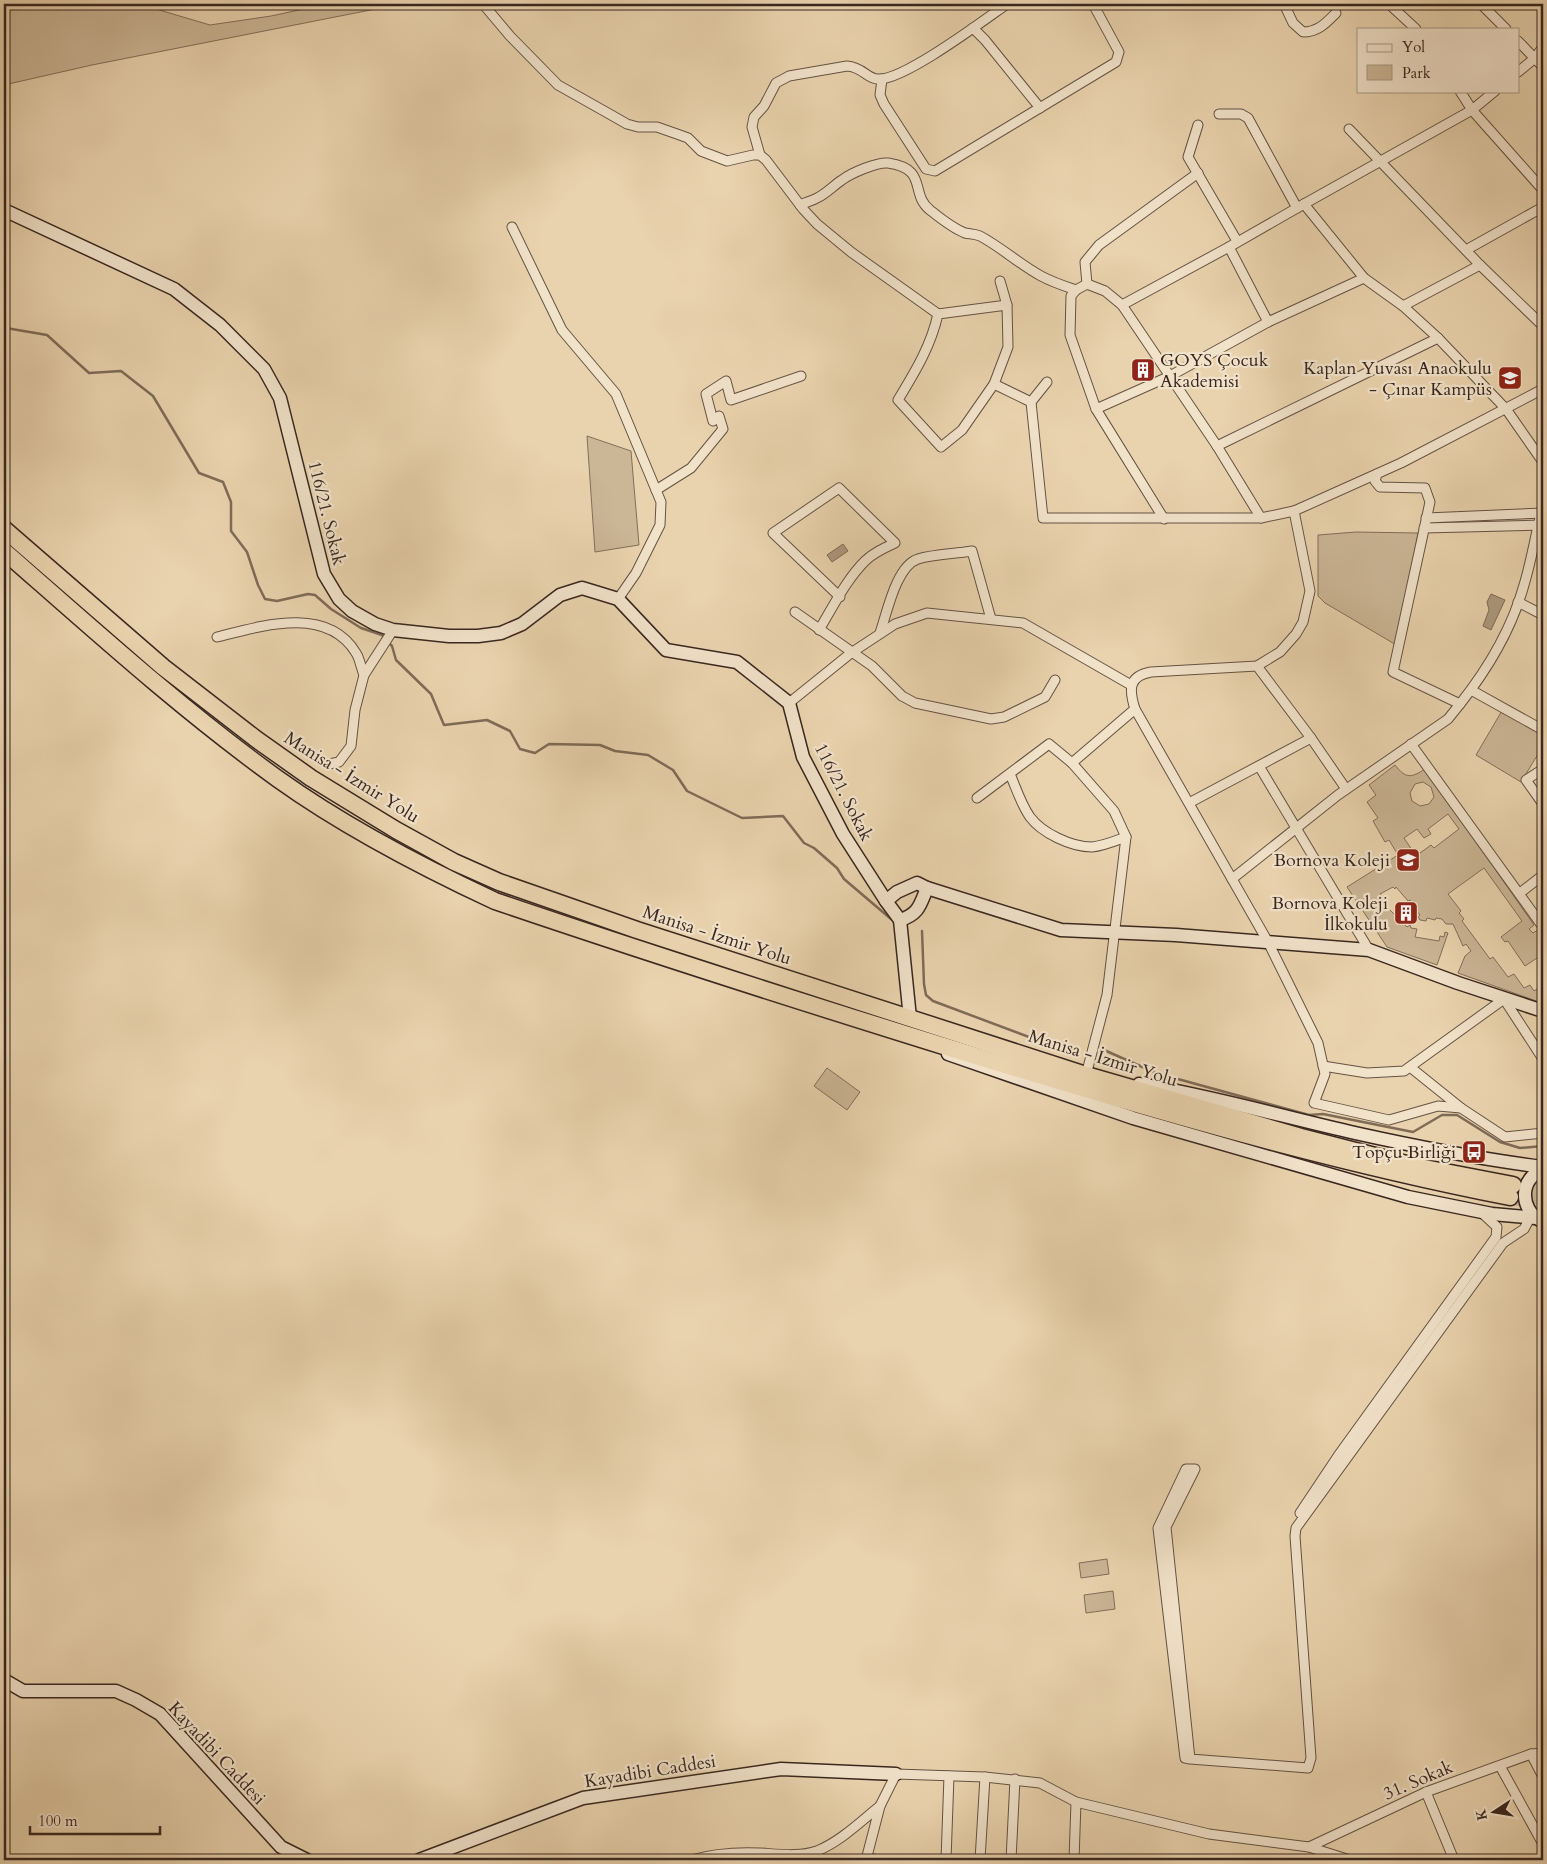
<svg xmlns="http://www.w3.org/2000/svg" width="1547" height="1864" viewBox="0 0 1547 1864" font-family="Cardo,serif">
	<rect width="100%" height="100%" fill="#e9d3ae"/>
	<filter id="stains"><feTurbulence type="fractalNoise" baseFrequency=".004" numOctaves="4"/><feColorMatrix values="0 0 0 0 .2 0 0 0 0 .09 0 0 0 0 .02 0 0 0 .5 -.17"/></filter>
	<radialGradient id="worn" r=".72"><stop offset=".6" stop-color="#630" stop-opacity="0"/><stop offset="1" stop-color="#630" stop-opacity=".3"/></radialGradient>
	<!-- green -->
	<g fill="#cbb696" stroke="#826e5b" fill-rule="evenodd">
		<polygon points="4,4 139,4 210,25 271,16 327,4 401,4 92,65 4,85"/>
		<polygon points="587,436 631,451 639,545 595,552"/>
		<polygon points="1356,532 1418,533 1398,646 1325,603 1318,596 1318,535"/>
		<polygon points="1503,709 1543,733 1543,746 1521,782 1476,755"/>
		<path d="M1395 765C1406 779 1411 778 1425 769L1534 925 1529 929 1533 933 1538 930 1543 938V954L1525 966 1508 941 1505 942 1501 937 1522 921 1484 868 1448 894 1461 911 1459 913 1464 919 1462 921 1490 959 1493 957 1508 977 1514 974 1524 988 1530 985 1534 991 1543 985V999L1539 1002 1458 973 1465 956 1471 951 1466 944 1463 946 1453 924H1446L1442 919 1436 918 1435 920 1427 918 1426 921 1420 920 1418 917 1420 915 1415 909 1413 910 1411 907 1413 905 1410 900 1408 901 1396 887 1395 889 1393 887 1380 894 1384 899 1382 902 1407 927 1410 925 1411 928 1417 929 1415 937 1439 941 1440 936 1444 937 1445 932 1448 933 1437 965 1387 947 1347 887 1398 855 1389 840 1385 842 1373 821 1378 818 1367 802 1376 795 1369 785ZM1423 782 1431 787 1434 797 1429 804 1420 806 1412 801 1410 793 1415 784ZM1448 814 1459 829 1434 848 1431 845 1416 856 1404 838 1417 829 1424 838 1431 834 1428 829Z"/>
		<polygon points="827,1068 860,1092 847,1110 814,1086"/>
		<path d="M1543 1179V1218C1540 1216 1536 1213 1534 1210 1527 1198 1531 1184 1543 1179Z"/>
		<polygon points="1107,1559 1109,1574 1081,1578 1079,1563"/>
		<polygon points="1113,1591 1115,1609 1086,1613 1084,1595"/>
	</g>
	<!-- water -->
	<g fill="#ad997e" stroke="#7f6b58">
		<polygon points="843,544 848,551 832,562 827,555"/>
		<polygon points="1491,594 1505,600 1491,630 1483,626 1489,610 1487,602"/>
	</g>
	<g fill="none" stroke-linecap="round" stroke-linejoin="round">
		<!-- stream -->
		<g stroke="#7f6b58" stroke-width="2.5">
			<polyline points="4,326 6,328 47,335 89,373 121,371 153,396 199,473 223,482 231,502 231,531 247,552 258,585 265,599 277,601 308,594 315,595 331,609 361,628 382,635 385,639"/>
			<polyline points="388,642 392,646 396,660 431,694 444,725 487,720 510,731 520,749 535,753 549,744 600,745 615,751 648,755 673,770 687,791 742,818 783,816 804,843 814,848 837,868 844,879 891,919"/>
			<polyline points="922,931 924,984 926,995 933,1001 1045,1043"/>
			<polyline points="1104,1050 1156,1073 1309,1115 1323,1114 1413,1132 1442,1115 1457,1115 1500,1142 1520,1148 1543,1146"/>
		</g>
		<!-- highway-tunnel -->
		<g stroke="#c6b192" stroke-width="16" stroke-dasharray="16 8" stroke-linecap="butt">
			<polyline points="1513,1185 1543,1188"/>
			<polyline points="1510,1197 1543,1201"/>
		</g>
		<defs>
			<g id="street">
				<polyline points="483,4 510,36 558,85 613,116 627,124 638,127 657,127 677,134 688,138 701,151 727,161 753,155 760,155 766,160 803,209 817,224 851,252 938,314"/>
				<path d="M1284 4 1293 23 1303 32C1318 32 1326 23 1336 13"/>
				<polyline points="1389,4 1416,29"/>
				<polyline points="1481,4 1506,29"/>
				<polyline points="973,28 985,40 1040,108"/>
				<polyline points="1518,41 1543,67"/>
				<polyline points="1518,72 1535,58 1543,47"/>
				<polyline points="882,79 880,95 884,104 926,169 935,171 1116,62 1119,52 1093,4"/>
				<polyline points="1460,91 1472,110 1543,190"/>
				<polyline points="1219,114 1241,114 1248,118 1297,208"/>
				<polyline points="1198,125 1188,157 1237,241"/>
				<polyline points="1349,129 1480,265 1543,326"/>
				<path d="M760 155 752 127 754 117 764 106 776 83 789 76 847 66C863 67 867 79 878 79 903 81 984 20 1007 4"/>
				<polyline points="1304,204 1472,110 1495,91"/>
				<path d="M800 205C806 202 812 201 817 198 826 194 834 185 842 180 851 173 877 162 888 163 929 169 909 193 930 210 940 218 952 228 965 233 970 234 975 234 980 236 1001 247 1019 264 1041 276 1052 282 1064 286 1076 290"/>
				<polyline points="512,227 562,330 616,394 661,502 660,525 636,573 618,599"/>
				<polyline points="1229,247 1268,322"/>
				<polyline points="1466,250 1543,207"/>
				<polyline points="1000,281 1007,305"/>
				<polyline points="1087,284 1085,262 1099,245 1198,173"/>
				<path d="M1007 305 1008 347 994 384 962 430 941 447 898 400C915 372 931 346 938 314Z"/>
				<polyline points="1122,305 1229,247 1304,204 1364,278 1403,306 1438,338 1506,409 1543,462"/>
				<polyline points="1403,306 1480,265"/>
				<polyline points="1047,382 1031,402 1043,518 1261,518 1294,511 1401,463 1543,389"/>
				<polyline points="994,384 1031,402"/>
				<polyline points="1096,409 1170,376 1268,322 1364,278"/>
				<polyline points="1217,446 1438,338"/>
				<path d="M1377 474 1375 481 1380 487 1425 488 1430 502 1393 672 1460 704C1487 670 1512 628 1524 585 1531 562 1535 537 1541 514"/>
				<polyline points="656,490 691,468 723,429 719,416 713,421 706,394 726,381 731,400 801,376"/>
				<path d="M1294 511 1310 591 1303 622 1296 634 1280 652 1257 666 1151 672C1128 676 1129 690 1135 709L1268 942 1318 1043 1325 1074 1314 1103 1389 1120 1438 1106 1461 1108 1505 1137 1543 1133"/>
				<polyline points="1426,518 1543,513"/>
				<polyline points="1164,519 1096,409 1070,335 1071,296 1076,290 1087,284 1105,291 1122,305 1217,446 1261,518"/>
				<polyline points="1424,528 1543,525"/>
				<polyline points="1518,602 1543,615"/>
				<polyline points="795,612 872,666 902,696 915,703 991,719 1004,717 1045,697 1055,680"/>
				<path d="M819 630C833 607 846 580 865 561 873 553 884 548 895 543L839 488 773 533 840 597"/>
				<path d="M880 633C887 613 896 566 918 559 934 554 954 554 972 551L991 619"/>
				<path d="M217 637C261 626 327 605 356 653 360 659 361 668 364 675"/>
				<polyline points="1257,666 1311,738 1346,789"/>
				<polyline points="1471,690 1543,730"/>
				<polyline points="789,703 851,653 895,624 927,613 1023,623 1131,685"/>
				<polyline points="1411,744 1543,927"/>
				<polyline points="329,764 339,762 351,746 355,710 364,675 393,630"/>
				<polyline points="1259,766 1369,950"/>
				<polyline points="1543,769 1526,780 1543,804"/>
				<path d="M1010 774C1016 788 1021 804 1030 817 1042 833 1071 847 1092 847 1103 846 1115 841 1126 837"/>
				<polyline points="977,798 1049,744 1072,763"/>
				<polyline points="1189,803 1311,738"/>
				<polyline points="1232,879 1338,795 1448,719 1460,704"/>
				<polyline points="1520,893 1543,875"/>
				<polyline points="1323,1066 1367,1073 1404,1071 1504,999 1543,1059"/>
				<polyline points="1410,1067 1461,1108"/>
				<polyline points="1086,1075 1107,995 1126,837 1114,811 1072,763 1135,709"/>
				<polyline points="1300,1513 1338,1456 1496,1237 1497,1227 1481,1212"/>
				<polyline points="1531,1754 1543,1777"/>
				<polyline points="1190,1759 1166,1527 1195,1469 1186,1469 1158,1528 1185,1758 1190,1759 1308,1768 1311,1758 1295,1536 1296,1528 1503,1243 1524,1229 1530,1218"/>
				<polyline points="1500,1766 1543,1844"/>
				<polyline points="1426,1792 1454,1860"/>
				<polyline points="1309,1847 1426,1792 1531,1754 1543,1753"/>
				<polyline points="866,1858 880,1860"/>
				<path d="M691 1860C712 1854 738 1852 760 1853 778 1854 800 1857 817 1851 841 1841 860 1822 880 1806"/>
				<polyline points="866,1860 880,1806 896,1774 985,1777 1040,1783 1076,1802 1209,1834 1309,1847 1350,1860"/>
				<polyline points="946,1860 949,1776"/>
				<polyline points="980,1860 985,1777"/>
				<polyline points="1011,1860 1015,1779"/>
				<polyline points="1074,1860 1076,1802"/>
			</g>
			<g id="secondary">
				<polyline points="4,210 174,289 220,325 264,369 280,398 324,574 339,599 352,611 375,624 393,630 449,636 478,636 501,633 522,624 560,595 582,588 618,599 666,650 737,662 789,703 803,757 843,834 886,901 900,920 910,1018"/>
				<polyline points="886,901 897,892 917,883 927,888 1061,930 1176,935 1369,950 1458,983 1543,1011"/>
				<path d="M900 920C919 914 920 905 927 888"/>
				<polyline points="948,1054 1133,1118 1408,1197 1492,1214 1536,1218"/>
				<path d="M1139 1084C1212 1096 1284 1117 1355 1133 1418 1147 1480 1159 1543 1167"/>
				<path d="M1540 1220C1519 1209 1520 1177 1543 1170"/>
				<polyline points="4,1680 23,1691 116,1691 136,1700 160,1714 281,1847 307,1860"/>
				<polyline points="419,1860 583,1798 781,1769 896,1774"/>
			</g>
			<g id="highway">
				<polyline points="4,529 163,667 256,739 311,778 396,830 454,862 499,882 637,930 1086,1075 1301,1137 1414,1166 1513,1185"/>
				<path d="M4 551C93 629 181 709 278 779 345 827 420 866 495 901 651 954 808 1004 966 1053 1145 1108 1326 1161 1510 1197"/>
			</g>
		</defs>
		<!-- street casing -->
		<use href="#street" stroke="#655244" stroke-width="11"/>
		<!-- secondary casing -->
		<use href="#secondary" stroke="#392720" stroke-width="15"/>
		<!-- highway casing -->
		<use href="#highway" stroke="#392720" stroke-width="19"/>
		<!-- street -->
		<use href="#street" stroke="#f1e2ca" stroke-width="9"/>
		<!-- secondary -->
		<use href="#secondary" stroke="#f1e2ca" stroke-width="12"/>
		<!-- highway -->
		<use href="#highway" stroke="#e9d3ae" stroke-width="16"/>
	</g>
	<!-- icons -->
	<defs>
		<symbol id="building-square" viewBox="-11 -11 22 22"><rect x="-9" y="-9" width="18" height="18" rx="4" fill="#8f2418" stroke="#f1e2ca"/><path d="M-4-6H4V6H1V3H-1V6H-4ZM-2.5-4.3h1.7v1.8h-1.7ZM.8-4.3h1.7v1.8H.8ZM-2.5-1h1.7V.8h-1.7ZM.8-1h1.7V.8H.8Z" fill="#fff"/></symbol>
		<symbol id="school-square" viewBox="-11 -11 22 22"><rect x="-9" y="-9" width="18" height="18" rx="4" fill="#8f2418" stroke="#f1e2ca"/><path d="M0-5L7-2L0 1L-7-2ZM-4 1L0 2.5L4 1V4Q0 6-4 4Z" fill="#fff"/></symbol>
		<symbol id="bus-square" viewBox="-11 -11 22 22"><rect x="-9" y="-9" width="18" height="18" rx="4" fill="#8f2418" stroke="#f1e2ca"/><path d="M-5-6H5V4H4V6H2V4H-2V6H-4V4H-5ZM-3.5-4V0h7V-4ZM-3.5 1.2v1.5H-2V1.2ZM2 1.2v1.5H3.5V1.2Z" fill="#fff"/></symbol>
	</defs>
	<g fill-rule="evenodd">
		<use href="#building-square" x="1129" y="356" width="28" height="28"/>
		<use href="#school-square" x="1496" y="364" width="28" height="28"/>
		<use href="#school-square" x="1394" y="846" width="28" height="28"/>
		<use href="#building-square" x="1392" y="899" width="28" height="28"/>
		<use href="#bus-square" x="1460" y="1138" width="28" height="28"/>
	</g>
	<g text-anchor="middle" stroke-width="4.5" stroke-linejoin="round" paint-order="stroke">
		<!-- poi labels -->
		<g font-size="18" fill="#392720" stroke="#f1e2ca" text-anchor="end">
			<text x="1160" y="366" text-anchor="start">GOYS Çocuk<tspan x="1160" dy="21">Akademisi</tspan></text>
			<text x="1492" y="374">Kaplan Yuvası Anaokulu<tspan x="1492" dy="21">- Çınar Kampüs</tspan></text>
			<text x="1390" y="866">Bornova Koleji</text>
			<text x="1388" y="909">Bornova Koleji<tspan x="1388" dy="21">İlkokulu</tspan></text>
			<text x="1456" y="1158">Topçu Birliği</text>
		</g>
		<!-- street labels -->
		<g font-size="18" fill="#392720" stroke="#f1e2ca">
			<text transform="translate(327 513) rotate(76)" y="6">116/21. Sokak</text>
			<text transform="translate(352 777) rotate(32)" y="6">Manisa - İzmir Yolu</text>
			<text transform="translate(844 792) rotate(63)" y="6">116/21. Sokak</text>
			<text transform="translate(717 935) rotate(18)" y="6">Manisa - İzmir Yolu</text>
			<text transform="translate(1103 1058) rotate(17)" y="6">Manisa - İzmir Yolu</text>
			<text transform="translate(217 1753) rotate(47)" y="6">Kayadibi Caddesi</text>
			<text transform="translate(650 1771) rotate(-9)" y="6">Kayadibi Caddesi</text>
			<text transform="translate(1418 1780) rotate(-23)" y="6">31. Sokak</text>
		</g>
	</g>
	<!-- margin -->
	<rect width="1547" height="1864" fill="none" stroke="#e9d3ae" stroke-width="20"/>
	<rect x="5" y="5" width="1537" height="1854" fill="none" stroke="#392720" stroke-width="2.5"/>
	<rect x="10" y="10" width="1527" height="1844" fill="none" stroke="#392720"/>
	<!-- legend -->
	<rect x="1357" y="28" width="162" height="65" fill="#f1e2ca" stroke="#a79786"/>
	<rect x="1367" y="44" width="25" height="8" fill="#f1e2ca" stroke="#a79786"/>
	<text x="1402" y="52" font-size="15" fill="#392720">Yol</text>
	<rect x="1367" y="65" width="25" height="15" fill="#cbb696" stroke="#a79786"/>
	<text x="1402" y="78" font-size="15" fill="#392720">Park</text>
	<!-- north arrow -->
	<g transform="translate(1494 1812) rotate(258)" stroke="#f1e2ca" stroke-width="4" paint-order="stroke">
	<path d="M0-4L9 19L0 12L-9 19Z" fill="#392720"/>
	<text y="-8" font-size="14" font-weight="bold" text-anchor="middle" fill="#392720">K</text>
	</g>
	<!-- scale -->
	<path d="M30 1826v8h130v-8" fill="none" stroke="#392720" stroke-width="2.5"/>
	<text x="38" y="1826" font-size="15" fill="#392720" stroke="#f1e2ca" stroke-width="4" paint-order="stroke">100 m</text>
	<rect width="100%" height="100%" filter="url(#stains)"/>
	<rect width="100%" height="100%" fill="url(#worn)"/>
</svg>
